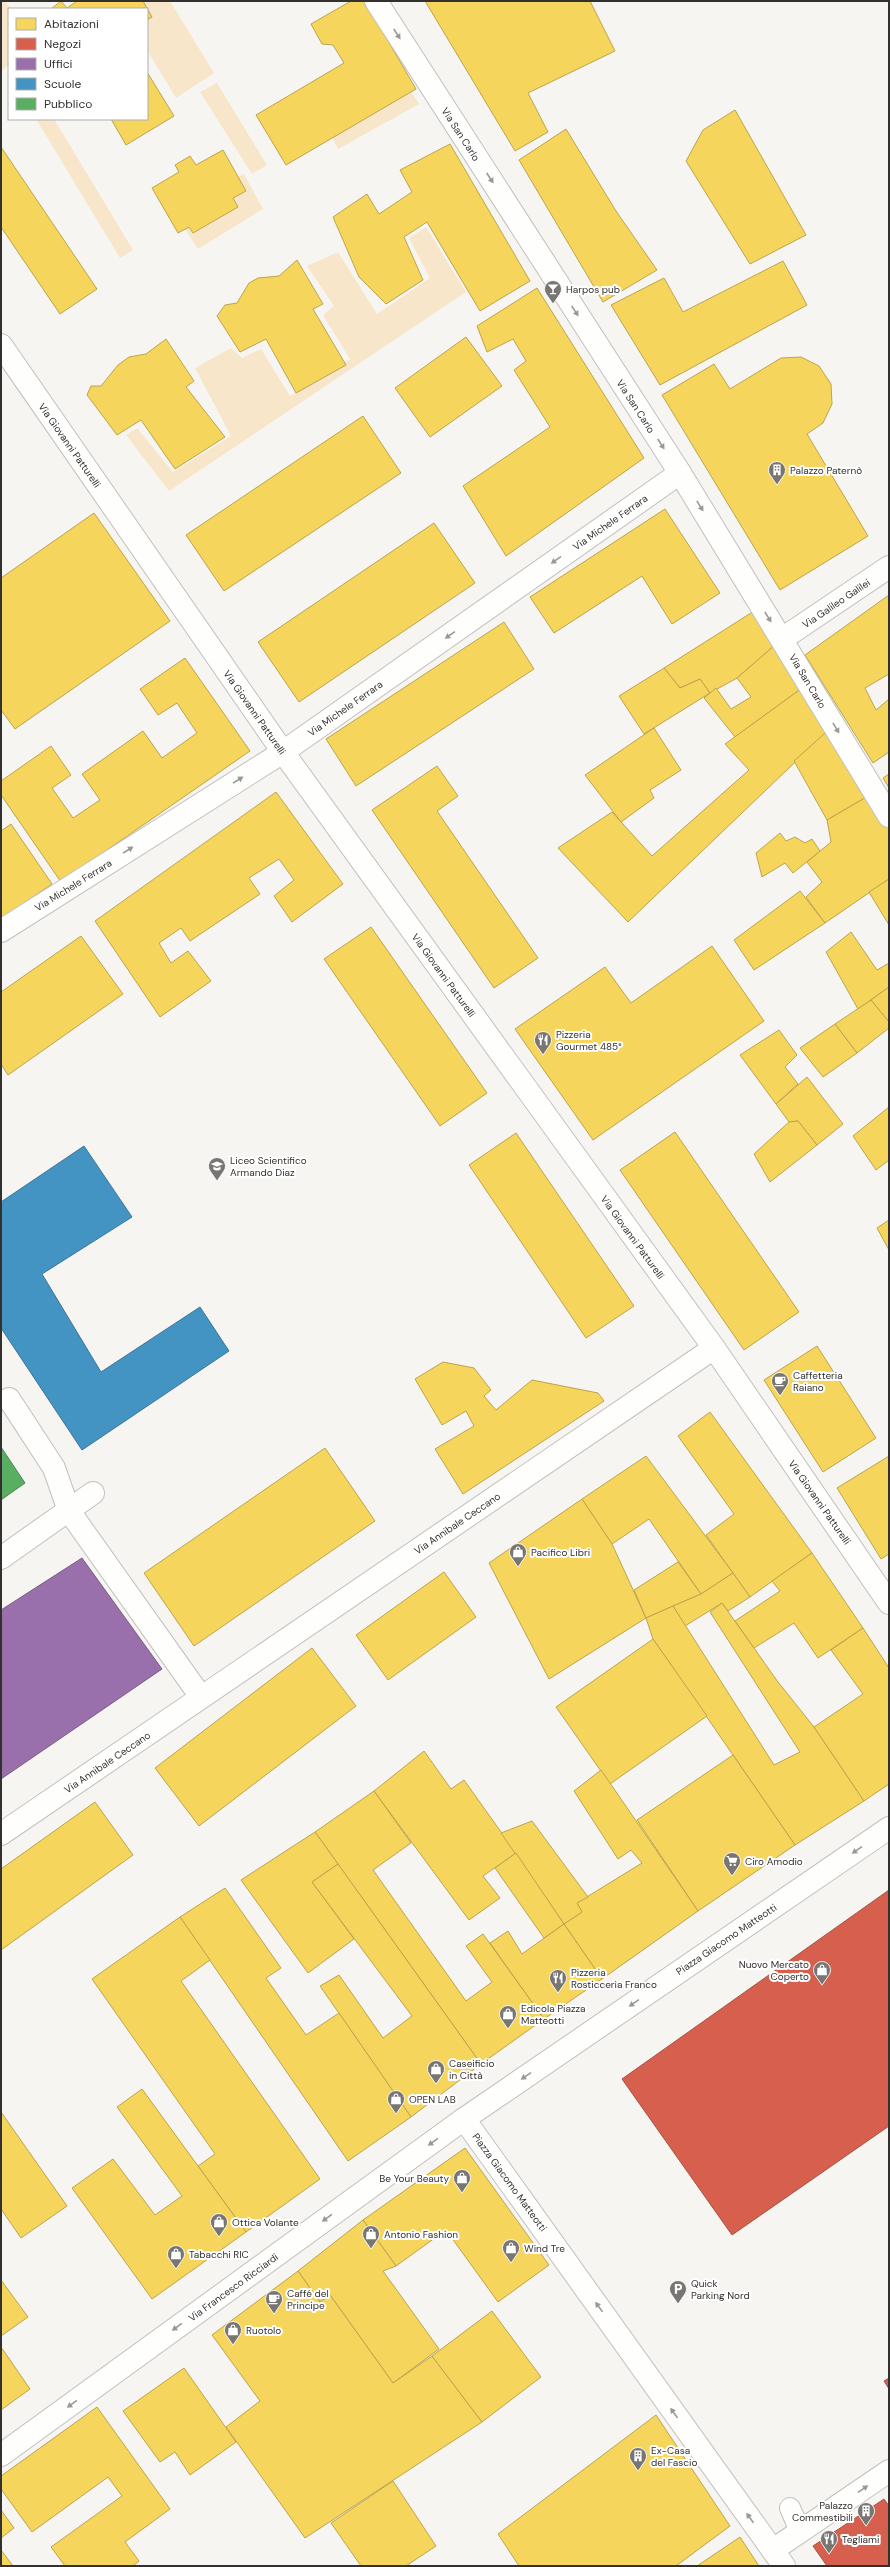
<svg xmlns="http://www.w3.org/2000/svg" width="890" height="2567" viewBox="0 0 890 2567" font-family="'DM Sans',sans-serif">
	<rect width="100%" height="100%" fill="#f7f5f2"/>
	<!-- green -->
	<g fill="#f8e6cb">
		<polygon points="4,1 12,9 9,9 9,65 1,71 1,3"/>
		<polygon points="143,1 170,1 214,73 176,98 147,50 147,9 130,9"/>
		<polygon points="397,70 419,104 338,149 321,117"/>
		<polygon points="217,83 267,165 252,174 200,92"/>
		<polygon points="36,119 54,119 133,250 120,258"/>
		<polygon points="244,174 263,209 198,249 175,214"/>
		<polygon points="426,227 466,292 169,491 126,435 137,428 173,472 231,436 195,368 231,348 242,358 261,349 290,396 350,359 323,315 334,306 307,266 338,252 377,314 430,278 409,238"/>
	</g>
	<!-- homes -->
	<g fill="#f6d55c" stroke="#bca44e">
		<polygon points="61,1 67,8 77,1 143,1 152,17 147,20 147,9 51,9"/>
		<polygon points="351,1 365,1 416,89 286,165 256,115 344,63 333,45 322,44 311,24"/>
		<polygon points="425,1 590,1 615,51 528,93 548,132 515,151"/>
		<polygon points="147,72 174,116 126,145 111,119 147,119"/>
		<polygon points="735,110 806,235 750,264 686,161 703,130"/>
		<polygon points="566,129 616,211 657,270 603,302 519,160"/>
		<polygon points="450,144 530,281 480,311 427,222 404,237 423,280 386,304 359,277 333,217 367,194 379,214 412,192 400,170"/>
		<polygon points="1,147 97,289 60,314 1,227"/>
		<polygon points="223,150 246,191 233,198 238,207 193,233 189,227 178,233 152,188 179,172 175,165 190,156 196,165"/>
		<polygon points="297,260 323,304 313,309 346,365 296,393 266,339 240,352 217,316 225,305 237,303 249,283 258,278 279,276"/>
		<polygon points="783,261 807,305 660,385 611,305 664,278 683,312"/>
		<polygon points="537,288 644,458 506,556 463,486 550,427 514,370 526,361 513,339 487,352 477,326"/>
		<polygon points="466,337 502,386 430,437 395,388"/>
		<polygon points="166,339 194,381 186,387 225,437 175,469 141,420 117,435 87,395 91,386 101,386 118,365 129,357 146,354"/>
		<polygon points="801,357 819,366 831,384 832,404 823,423 807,434 868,536 780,590 662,395 714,364 730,389 781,358"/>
		<polygon points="363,416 401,473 224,591 186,535"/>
		<polygon points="665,509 720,593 672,624 642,576 554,633 530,597"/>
		<polygon points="94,513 170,621 15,729 1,710 1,578"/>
		<polygon points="434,523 475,583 299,702 258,642"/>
		<polygon points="889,595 889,674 865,688 876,710 889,699 889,752 873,763 805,655"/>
		<polygon points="762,606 782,639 737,678 710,693 700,679 680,688 664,668"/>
		<polygon points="504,622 534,669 356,786 326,739"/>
		<polygon points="782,639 809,683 735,737 704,698 716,688 731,709 751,697 737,678"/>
		<polygon points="185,658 250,751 61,882 1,795 1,781 51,746 71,775 52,788 73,818 100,800 82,774 143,731 162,758 197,733 177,703 158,715 140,689"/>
		<polygon points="664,668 680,688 700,679 710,693 644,734 619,696"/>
		<polygon points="809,683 834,725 628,922 558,848 612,812 652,856 749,770 725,744"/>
		<polygon points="834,725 875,792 827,820 794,761"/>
		<polygon points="654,728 681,770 650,790 654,798 621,822 585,775"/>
		<polygon points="437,766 458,796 437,811 538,958 494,988 372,810"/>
		<polygon points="889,774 889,788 883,778"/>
		<polygon points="276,792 343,884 292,922 274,896 294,880 279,859 249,878 260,894 190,941 181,928 159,943 171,963 188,951 211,981 160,1017 95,921"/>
		<polygon points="875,792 889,816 889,879 825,923 806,897 822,882 807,862 831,842 827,820"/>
		<polygon points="11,824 52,884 1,919 1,831"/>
		<polygon points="780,833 786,841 795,837 805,843 812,839 820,851 793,873 785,863 762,877 756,853"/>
		<polygon points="889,879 889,925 869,892"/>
		<polygon points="800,891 825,923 754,970 734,940"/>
		<polygon points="371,927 487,1093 440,1126 324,959"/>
		<polygon points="851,932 877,970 889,963 889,987 858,1009 826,952"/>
		<polygon points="81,936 123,994 8,1075 1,1064 1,992"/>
		<polygon points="712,946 764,1021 593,1140 515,1029 605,967 631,1003"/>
		<polygon points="889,987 889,1022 871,1000"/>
		<polygon points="871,1000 889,1022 889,1028 857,1053 835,1024"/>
		<polygon points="835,1024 857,1053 823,1077 800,1048"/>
		<polygon points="779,1030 797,1055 785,1067 798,1084 776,1104 740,1055"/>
		<polygon points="807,1077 843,1124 817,1145 798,1121 789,1122 776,1104"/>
		<polygon points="889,1107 889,1160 876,1170 853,1136"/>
		<polygon points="798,1121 817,1145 770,1182 754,1154 789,1122"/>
		<polygon points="675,1132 799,1312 744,1350 620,1170"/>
		<polygon points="516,1133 634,1306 586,1338 469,1165"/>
		<polygon points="889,1220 889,1250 877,1228"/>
		<polygon points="817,1346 876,1438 823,1472 764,1380"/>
		<polygon points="443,1362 474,1368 491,1390 484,1396 496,1410 532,1380 598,1393 604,1401 463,1494 435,1449 474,1426 466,1411 442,1425 415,1379"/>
		<polygon points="710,1412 812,1553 750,1597 706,1535 734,1514 678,1436"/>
		<polygon points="325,1448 375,1521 194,1646 144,1573"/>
		<polygon points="646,1456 733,1573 701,1594 649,1519 612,1544 582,1499"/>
		<polygon points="889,1456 889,1554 881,1559 837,1488"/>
		<polygon points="582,1499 612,1544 646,1618 549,1679 489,1563"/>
		<polygon points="812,1553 863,1628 818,1658 794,1623 754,1648 735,1621 780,1591 772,1581"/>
		<polygon points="678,1562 701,1594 646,1618 634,1590"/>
		<polygon points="444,1572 476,1617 388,1680 356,1635"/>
		<polygon points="733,1573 750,1597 728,1611 722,1603 685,1626 673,1606 701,1594"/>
		<polygon points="722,1603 778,1682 814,1727 864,1801 795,1845 653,1639 646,1618 673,1606 774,1765 800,1752 710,1612"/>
		<polygon points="863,1628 889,1668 889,1784 864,1801 814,1727 863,1694 831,1650"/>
		<polygon points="653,1639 707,1716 610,1784 556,1707"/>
		<polygon points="312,1648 356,1706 199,1826 155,1768"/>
		<polygon points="424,1751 451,1789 464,1780 516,1853 483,1876 500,1898 469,1920 374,1791"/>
		<polygon points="733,1755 795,1845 698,1911 637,1820"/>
		<polygon points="601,1770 698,1911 602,1979 564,1924 582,1912 577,1903 642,1863 631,1850 618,1859 574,1791"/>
		<polygon points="374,1791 411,1843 373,1870 466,2001 492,1982 466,1946 483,1934 544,2019 481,2064 315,1832"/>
		<polygon points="95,1802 133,1855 1,1950 1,1869"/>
		<polygon points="532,1821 588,1897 577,1903 582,1912 564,1924 501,1833"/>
		<polygon points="315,1832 338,1864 312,1882 354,1939 308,1973 241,1880"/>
		<polygon points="516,1853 564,1924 544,1938 495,1868"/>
		<polygon points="338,1864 481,2064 411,2117 320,1986 339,1975 383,2038 412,2016 312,1882"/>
		<polygon points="225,1888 281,1968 266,1978 306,2035 339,2013 411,2117 348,2161 180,1917"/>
		<polygon points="180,1917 210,1960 181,1981 320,2179 246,2232 198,2166 215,2154 92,1979"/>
		<polygon points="564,1924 602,1979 544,2019 490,1943 508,1931 522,1954"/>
		<polygon points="142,2089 246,2232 152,2299 72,2188 113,2159 155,2215 182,2196 117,2107"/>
		<polygon points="1,2112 67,2206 21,2238 1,2209"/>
		<polygon points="465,2148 549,2265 498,2302 446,2230 396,2266 363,2220"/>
		<polygon points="363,2220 396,2266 383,2271 439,2349 393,2383 330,2295 320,2302 298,2271"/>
		<polygon points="298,2271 320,2302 330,2295 393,2383 432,2356 482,2422 305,2538 226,2427 260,2401 212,2335"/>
		<polygon points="1,2280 28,2317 1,2336"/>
		<polygon points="492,2311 541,2377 482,2422 432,2356"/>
		<polygon points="1,2347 30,2389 1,2410"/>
		<polygon points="184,2368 236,2442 190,2475 175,2452 160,2462 123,2411"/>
		<polygon points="97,2407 170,2509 125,2542 139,2561 133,2566 65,2566 51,2547 122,2496 108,2477 32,2532 1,2489 1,2476"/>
		<polygon points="656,2415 730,2526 676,2566 519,2566 498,2534"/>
		<polygon points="393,2481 436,2546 406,2566 361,2566 331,2523"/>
		<polygon points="1,2510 14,2528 1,2538"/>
		<polygon points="740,2537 759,2566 697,2566"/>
		<polygon points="1,2550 13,2566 1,2566"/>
	</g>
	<!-- shops -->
	<g fill="#d6604d" stroke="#a55244">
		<polygon points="889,1890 889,2126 732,2235 622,2079"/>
		<polygon points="889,2378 889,2389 884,2381"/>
		<polygon points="884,2499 889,2506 889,2566 827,2566 813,2546"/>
	</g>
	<!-- offices -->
	<polygon fill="#9970ab" stroke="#7a5d86" points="82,1558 162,1669 1,1779 1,1610"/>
	<!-- schools -->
	<polygon fill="#4393c3" stroke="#3e7697" points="84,1146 132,1217 42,1274 101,1372 200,1307 229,1351 82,1450 1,1328 1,1202"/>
	<!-- public -->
	<polygon fill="#5aae61" stroke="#4e8852" points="1,1447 25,1483 1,1500"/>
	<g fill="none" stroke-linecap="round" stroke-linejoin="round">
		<defs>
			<polyline id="service" points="790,2508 800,2531"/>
			<g id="minor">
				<polyline points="376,1 680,473 889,816"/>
				<polyline points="1,345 283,752 714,1348 889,1603"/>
				<polyline points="782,639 889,567"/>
				<polyline points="1,931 283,752 680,473"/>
				<polyline points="9,1399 54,1468 69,1511 201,1697"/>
				<polyline points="1,1558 93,1493"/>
				<polyline points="1,1834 714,1348"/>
				<polyline points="464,2119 784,2566"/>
				<polyline points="1,2455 464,2119 889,1828"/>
				<polyline points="773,2550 889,2471"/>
			</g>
		</defs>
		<!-- service casing -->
		<use href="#service" stroke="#c2c0bd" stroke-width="22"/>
		<!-- minor casing -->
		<use href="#minor" stroke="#c2c0bd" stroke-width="24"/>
		<!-- service -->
		<use href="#service" stroke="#fefefd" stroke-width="20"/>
		<!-- minor -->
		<use href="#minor" stroke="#fefefd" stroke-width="22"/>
	</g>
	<!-- one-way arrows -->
	<defs><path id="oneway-solid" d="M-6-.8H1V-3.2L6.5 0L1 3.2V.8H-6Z"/></defs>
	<g fill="#989896">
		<use href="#oneway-solid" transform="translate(397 34) rotate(57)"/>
		<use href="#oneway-solid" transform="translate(490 178) rotate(57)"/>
		<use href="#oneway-solid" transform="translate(575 311) rotate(57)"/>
		<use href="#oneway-solid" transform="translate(661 444) rotate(57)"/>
		<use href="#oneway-solid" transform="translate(700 506) rotate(58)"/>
		<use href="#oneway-solid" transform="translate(556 560) rotate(145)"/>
		<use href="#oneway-solid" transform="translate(768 617) rotate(58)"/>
		<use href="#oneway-solid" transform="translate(450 635) rotate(145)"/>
		<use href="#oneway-solid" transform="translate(836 728) rotate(59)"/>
		<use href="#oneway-solid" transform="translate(238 780) rotate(-32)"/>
		<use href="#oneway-solid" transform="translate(128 850) rotate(-32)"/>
		<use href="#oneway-solid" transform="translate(857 1850) rotate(146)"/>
		<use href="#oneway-solid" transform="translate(634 2003) rotate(146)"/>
		<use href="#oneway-solid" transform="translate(526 2076) rotate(146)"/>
		<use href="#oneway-solid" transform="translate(433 2142) rotate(144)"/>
		<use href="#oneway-solid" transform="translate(327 2218) rotate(144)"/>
		<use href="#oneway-solid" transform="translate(599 2307) rotate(-126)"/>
		<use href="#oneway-solid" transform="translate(177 2327) rotate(144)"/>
		<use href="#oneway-solid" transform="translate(72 2404) rotate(144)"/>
		<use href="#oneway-solid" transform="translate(674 2413) rotate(-126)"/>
		<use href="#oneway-solid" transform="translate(863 2489) rotate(-34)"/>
		<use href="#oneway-solid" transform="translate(750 2518) rotate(-126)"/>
	</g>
	<!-- icons -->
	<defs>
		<symbol id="bar-pin" viewBox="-11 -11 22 30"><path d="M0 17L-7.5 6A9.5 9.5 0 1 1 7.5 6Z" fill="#787673" stroke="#fff"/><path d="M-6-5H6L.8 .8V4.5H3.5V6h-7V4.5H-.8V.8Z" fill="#fff"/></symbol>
		<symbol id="building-pin" viewBox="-11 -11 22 30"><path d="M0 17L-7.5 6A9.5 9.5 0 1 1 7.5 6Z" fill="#787673" stroke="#fff"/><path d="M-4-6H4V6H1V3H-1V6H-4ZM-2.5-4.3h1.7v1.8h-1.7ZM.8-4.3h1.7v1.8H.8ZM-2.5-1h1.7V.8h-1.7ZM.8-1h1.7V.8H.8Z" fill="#fff"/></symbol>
		<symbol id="restaurant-pin" viewBox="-11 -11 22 30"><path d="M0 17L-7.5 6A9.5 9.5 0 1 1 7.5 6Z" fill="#787673" stroke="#fff"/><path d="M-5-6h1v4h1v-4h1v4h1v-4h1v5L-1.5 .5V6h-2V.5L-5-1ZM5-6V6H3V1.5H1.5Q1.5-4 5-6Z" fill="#fff"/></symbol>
		<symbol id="school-pin" viewBox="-11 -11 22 30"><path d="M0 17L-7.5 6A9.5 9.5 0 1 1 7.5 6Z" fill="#787673" stroke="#fff"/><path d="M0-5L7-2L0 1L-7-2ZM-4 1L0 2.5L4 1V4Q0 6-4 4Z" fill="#fff"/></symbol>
		<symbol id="cafe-pin" viewBox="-11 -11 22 30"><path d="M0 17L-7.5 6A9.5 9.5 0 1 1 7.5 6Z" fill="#787673" stroke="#fff"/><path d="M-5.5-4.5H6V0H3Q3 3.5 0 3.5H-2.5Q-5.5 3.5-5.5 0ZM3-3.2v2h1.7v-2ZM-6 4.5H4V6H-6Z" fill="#fff"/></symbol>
		<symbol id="shop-pin" viewBox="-11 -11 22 30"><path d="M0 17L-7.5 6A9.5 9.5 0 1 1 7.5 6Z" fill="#787673" stroke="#fff"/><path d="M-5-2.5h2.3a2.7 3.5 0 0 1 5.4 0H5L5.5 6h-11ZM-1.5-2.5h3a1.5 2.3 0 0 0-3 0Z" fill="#fff"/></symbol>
		<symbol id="supermarket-pin" viewBox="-11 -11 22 30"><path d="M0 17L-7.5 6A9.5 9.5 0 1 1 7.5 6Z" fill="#787673" stroke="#fff"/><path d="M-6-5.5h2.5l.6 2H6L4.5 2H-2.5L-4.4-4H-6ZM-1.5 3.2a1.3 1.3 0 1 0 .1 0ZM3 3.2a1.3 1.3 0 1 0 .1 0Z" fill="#fff"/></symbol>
		<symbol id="parking-pin" viewBox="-11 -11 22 30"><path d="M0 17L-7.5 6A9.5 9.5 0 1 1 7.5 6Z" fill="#787673" stroke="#fff"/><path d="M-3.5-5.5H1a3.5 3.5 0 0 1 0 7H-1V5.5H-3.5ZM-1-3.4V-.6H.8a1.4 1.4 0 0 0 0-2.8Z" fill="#fff"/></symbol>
	</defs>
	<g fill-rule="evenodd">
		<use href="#bar-pin" x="543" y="279" width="20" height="27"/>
		<use href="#building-pin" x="767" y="460" width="20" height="27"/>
		<use href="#restaurant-pin" x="533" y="1030" width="20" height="27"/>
		<use href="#school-pin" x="207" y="1156" width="20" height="27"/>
		<use href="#cafe-pin" x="770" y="1371" width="20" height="27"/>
		<use href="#shop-pin" x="508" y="1542" width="20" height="27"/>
		<use href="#supermarket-pin" x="722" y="1851" width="20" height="27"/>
		<use href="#shop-pin" x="812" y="1960" width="20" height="27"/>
		<use href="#restaurant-pin" x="548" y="1968" width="20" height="27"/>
		<use href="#shop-pin" x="498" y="2004" width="20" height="27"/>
		<use href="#shop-pin" x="426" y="2059" width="20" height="27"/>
		<use href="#shop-pin" x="386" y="2089" width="20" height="27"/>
		<use href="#shop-pin" x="452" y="2168" width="20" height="27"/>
		<use href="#shop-pin" x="209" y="2212" width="20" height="27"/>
		<use href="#shop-pin" x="361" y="2224" width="20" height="27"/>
		<use href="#shop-pin" x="501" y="2238" width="20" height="27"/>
		<use href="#shop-pin" x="166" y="2244" width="20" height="27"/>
		<use href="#parking-pin" x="668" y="2279" width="20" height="27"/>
		<use href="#cafe-pin" x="264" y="2289" width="20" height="27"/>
		<use href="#shop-pin" x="223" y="2320" width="20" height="27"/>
		<use href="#building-pin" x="628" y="2446" width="20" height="27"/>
		<use href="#building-pin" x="856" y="2501" width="20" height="27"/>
		<use href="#restaurant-pin" x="819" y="2529" width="20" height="27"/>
	</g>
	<g text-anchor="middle" stroke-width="4" stroke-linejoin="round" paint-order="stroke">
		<!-- street labels -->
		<g font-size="10" fill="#33312f" stroke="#fff">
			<text transform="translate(461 134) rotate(57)" y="4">Via San Carlo</text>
			<text transform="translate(636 406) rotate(57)" y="4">Via San Carlo</text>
			<text transform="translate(70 445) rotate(55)" y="4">Via Giovanni Patturelli</text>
			<text transform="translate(610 522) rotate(-35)" y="4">Via Michele Ferrara</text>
			<text transform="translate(836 603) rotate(-34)" y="4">Via Galileo Galilei</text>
			<text transform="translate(808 681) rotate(59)" y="4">Via San Carlo</text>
			<text transform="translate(345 708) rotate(-35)" y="4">Via Michele Ferrara</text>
			<text transform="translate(255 712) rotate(55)" y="4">Via Giovanni Patturelli</text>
			<text transform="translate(73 885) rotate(-32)" y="4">Via Michele Ferrara</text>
			<text transform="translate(444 975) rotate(54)" y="4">Via Giovanni Patturelli</text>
			<text transform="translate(633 1237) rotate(54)" y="4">Via Giovanni Patturelli</text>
			<text transform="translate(820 1502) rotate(55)" y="4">Via Giovanni Patturelli</text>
			<text transform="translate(457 1523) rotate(-34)" y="4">Via Annibale Ceccano</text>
			<text transform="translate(107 1762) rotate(-34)" y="4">Via Annibale Ceccano</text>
			<text transform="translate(726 1939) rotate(-34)" y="4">Piazza Giacomo Matteotti</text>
			<text transform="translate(510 2182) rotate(54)" y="4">Piazza Giacomo Matteotti</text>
			<text transform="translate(233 2287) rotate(-36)" y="4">Via Francesco Ricciardi</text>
		</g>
		<!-- poi labels -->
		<g font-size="10" fill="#33312f" stroke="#fff" text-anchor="start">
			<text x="566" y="293">Harpos pub</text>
			<text x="790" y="474">Palazzo Paternò</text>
			<text x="556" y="1038">Pizzeria<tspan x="556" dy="12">Gourmet 485°</tspan></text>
			<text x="230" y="1164">Liceo Scientifico<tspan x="230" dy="12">Armando Diaz</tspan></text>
			<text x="793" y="1379">Caffetteria<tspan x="793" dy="12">Raiano</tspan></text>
			<text x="531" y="1556">Pacifico Libri</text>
			<text x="745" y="1865">Ciro Amodio</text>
			<text x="809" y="1968" text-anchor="end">Nuovo Mercato<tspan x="809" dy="12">Coperto</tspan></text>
			<text x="571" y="1976">Pizzeria<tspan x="571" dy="12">Rosticceria Franco</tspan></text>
			<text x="521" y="2012">Edicola Piazza<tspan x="521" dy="12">Matteotti</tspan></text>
			<text x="449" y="2067">Caseificio<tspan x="449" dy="12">in Città</tspan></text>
			<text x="409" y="2103">OPEN LAB</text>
			<text x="449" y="2182" text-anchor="end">Be Your Beauty</text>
			<text x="232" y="2226">Ottica Volante</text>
			<text x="384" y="2238">Antonio Fashion</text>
			<text x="524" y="2252">Wind Tre</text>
			<text x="189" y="2258">Tabacchi RIC</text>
			<text x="691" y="2287">Quick<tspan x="691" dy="12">Parking Nord</tspan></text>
			<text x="287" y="2297">Caffé del<tspan x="287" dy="12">Principe</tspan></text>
			<text x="246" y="2334">Ruotolo</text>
			<text x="651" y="2454">Ex-Casa<tspan x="651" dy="12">del Fascio</tspan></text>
			<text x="853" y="2509" text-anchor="end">Palazzo<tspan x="853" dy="12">Commestibili</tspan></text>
			<text x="842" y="2543">Tegliami</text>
		</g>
	</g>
	<!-- border -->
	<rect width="890" height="2567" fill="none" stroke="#33312f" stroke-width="4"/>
	<!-- legend -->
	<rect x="8" y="8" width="140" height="112" fill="#ffffff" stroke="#adadac"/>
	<rect x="16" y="18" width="20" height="12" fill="#f6d55c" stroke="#adadac"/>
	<text x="44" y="28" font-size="12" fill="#33312f">Abitazioni</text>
	<rect x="16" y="38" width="20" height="12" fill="#d6604d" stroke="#adadac"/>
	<text x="44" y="48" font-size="12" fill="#33312f">Negozi</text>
	<rect x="16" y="58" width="20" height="12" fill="#9970ab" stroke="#adadac"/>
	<text x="44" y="68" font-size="12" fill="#33312f">Uffici</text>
	<rect x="16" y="78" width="20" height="12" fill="#4393c3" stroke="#adadac"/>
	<text x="44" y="88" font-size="12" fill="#33312f">Scuole</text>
	<rect x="16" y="98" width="20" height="12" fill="#5aae61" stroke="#adadac"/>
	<text x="44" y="108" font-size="12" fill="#33312f">Pubblico</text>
</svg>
